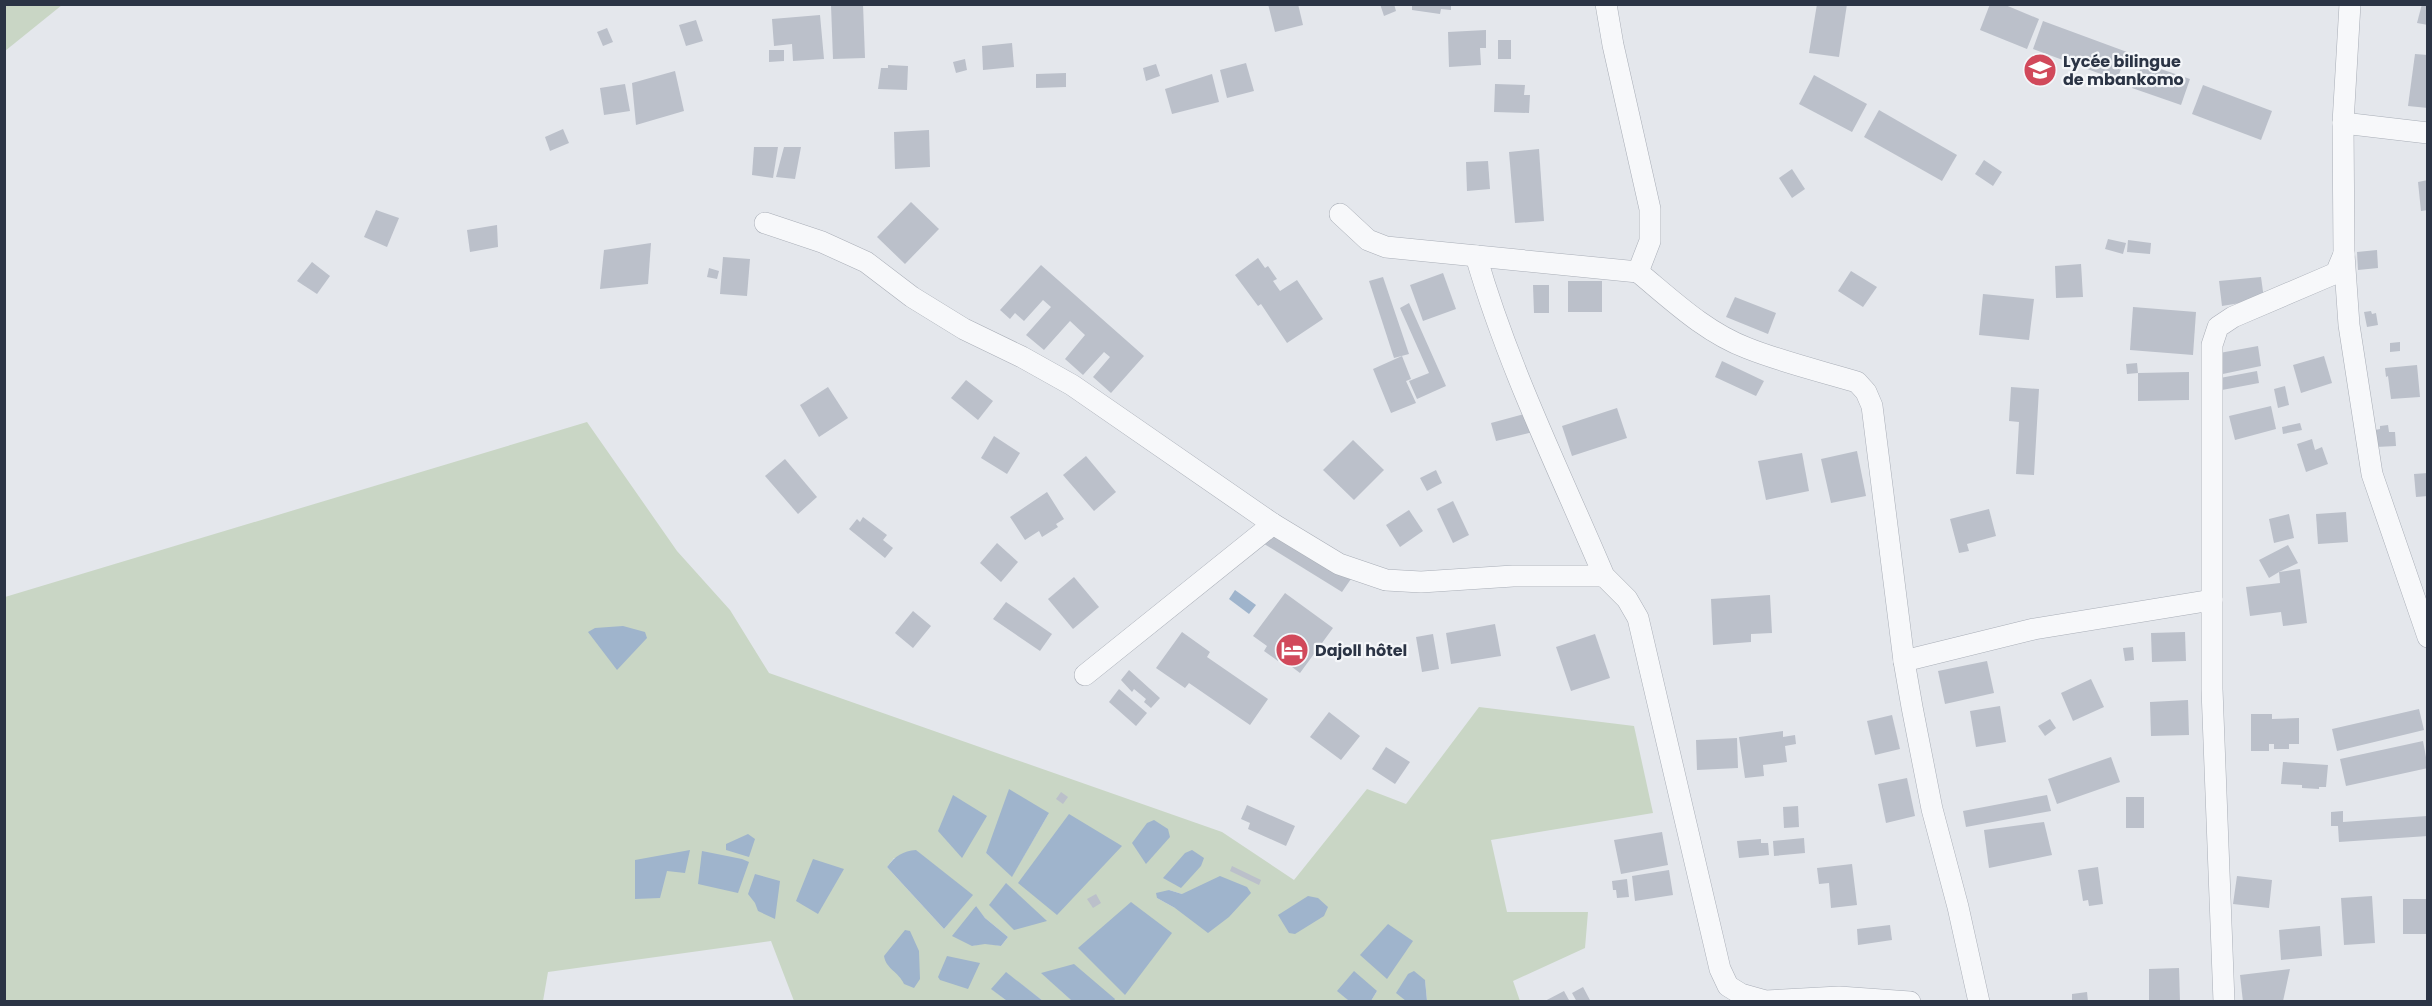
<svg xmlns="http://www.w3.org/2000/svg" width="2432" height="1006" viewBox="0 0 2432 1006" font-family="Poppins,sans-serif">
	<rect width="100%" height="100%" fill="#e4e7ec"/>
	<!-- green -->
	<g fill="#c9d6c5" fill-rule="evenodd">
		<polygon points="5,4 62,4 62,5 5,51"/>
		<path d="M587 422 677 551 730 610 769 673 1222 832 1294 880 1367 789 1406 804 1479 707 1634 726 1653 813 1491 840 1507 912H1588L1585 948 1513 981 1520 1001H1427L1425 980 1406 1001 1391 1000 1390 1001H1371L1377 991H1338L1349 1001H1114L1115 1000 1042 973 1072 1001H1043L1006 973 992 989 1007 1001H794L771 941 548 972 543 1001 5 1002V597ZM1049 813 1012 876 986 853ZM894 858 972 895 944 929 887 867ZM1169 890 1182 894 1175 908 1157 898ZM975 906 985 918 1008 937 1001 946 985 943 972 946Z"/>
	</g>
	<!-- water -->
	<g fill="#9fb4cc">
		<polygon points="1235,590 1256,605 1249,614 1229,599"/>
		<polygon points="623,626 645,632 647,638 617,670 588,632 595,628"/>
		<polygon points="1009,789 1049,813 1012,877 986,853"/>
		<polygon points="953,795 987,816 962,858 938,831"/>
		<polygon points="1069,814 1122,846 1057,915 1018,883"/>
		<polygon points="1154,820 1168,829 1170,837 1146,864 1132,843 1147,823"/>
		<polygon points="748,834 755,839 749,857 726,850 726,844"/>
		<polygon points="690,850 685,873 667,871 660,898 635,899 635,860"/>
		<path d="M916 850 973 895 944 929 887 867C895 856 903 851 916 850Z"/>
		<polygon points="1192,850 1204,858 1201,866 1181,888 1163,878 1185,853"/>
		<polygon points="702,851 742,859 749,862 738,893 698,884"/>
		<polygon points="813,859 844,869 818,914 796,901"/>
		<polygon points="755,874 780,881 775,919 758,911 755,903 748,894"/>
		<polygon points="1220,876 1247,887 1251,893 1229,917 1208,933 1175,908 1157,898 1156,893 1169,890 1182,894"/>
		<polygon points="1006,883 1047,921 1014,930 989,905"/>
		<polygon points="1308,896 1318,898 1328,907 1324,916 1295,934 1289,933 1278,915"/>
		<polygon points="1131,902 1172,933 1125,995 1078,948"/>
		<polygon points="976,906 985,918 1008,937 1001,946 985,944 972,946 952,936"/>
		<polygon points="1388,924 1413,941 1387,979 1360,955"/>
		<path d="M905 930 910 931 919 951 920 979 914 988 904 984C899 972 886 969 884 956Z"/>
		<polygon points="947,956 980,963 968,989 940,980 938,977"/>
		<polygon points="1074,964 1115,999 1114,1001 1072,1001 1041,973"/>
		<polygon points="1354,971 1377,991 1371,1001 1349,1001 1337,991"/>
		<polygon points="1414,971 1425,980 1427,1001 1406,1001 1396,993 1408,974"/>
		<polygon points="1006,972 1043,1001 1007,1001 991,989"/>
	</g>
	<!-- building -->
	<g fill="#bbc0ca">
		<polygon points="863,4 865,58 833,59 831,5"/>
		<polygon points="1268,4 1298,4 1303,25 1275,32"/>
		<polygon points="1380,4 1394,4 1396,11 1384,16"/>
		<polygon points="1412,4 1451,4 1451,10 1441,9 1440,14 1412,10"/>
		<polygon points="1817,4 1847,4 1839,57 1809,53"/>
		<polygon points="1990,4 2003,4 2039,19 2027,49 1980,30"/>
		<polygon points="2422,4 2428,4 2428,25 2417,23"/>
		<polygon points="820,15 824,59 793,61 792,44 774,46 772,19"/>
		<polygon points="696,20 703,41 686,46 679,25"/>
		<polygon points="2043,21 2127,52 2117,80 2033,49"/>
		<polygon points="607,28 613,42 603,46 597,32"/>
		<polygon points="1486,30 1486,48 1480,48 1481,65 1449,67 1448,32"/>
		<rect x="1498" y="40" width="13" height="19"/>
		<polygon points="1012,43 1014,67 983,70 982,46"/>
		<polygon points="769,50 784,50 784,61 769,62"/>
		<polygon points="2415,54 2428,55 2428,108 2408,106"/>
		<polygon points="965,59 967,70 956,73 953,62"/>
		<polygon points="1246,63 1254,91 1227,98 1220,70"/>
		<polygon points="2143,63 2190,79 2181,105 2132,88"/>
		<polygon points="1156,64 1160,76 1146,81 1143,68"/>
		<polygon points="888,65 908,66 907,90 878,89 881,68 888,68"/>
		<polygon points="675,71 684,111 636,125 632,83"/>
		<polygon points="1066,73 1066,87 1036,88 1036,74"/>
		<polygon points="1212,74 1219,102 1172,114 1165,89"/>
		<polygon points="1814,75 1867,104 1852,132 1799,104"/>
		<polygon points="625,84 630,111 604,115 600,88"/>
		<polygon points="1495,84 1525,85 1524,95 1530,95 1529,113 1494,112"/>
		<polygon points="2203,85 2272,111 2261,140 2192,114"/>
		<polygon points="1879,110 1957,155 1942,181 1864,137"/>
		<polygon points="563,129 569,143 550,151 545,137"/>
		<polygon points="929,130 930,167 895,169 894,132"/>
		<polygon points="754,147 778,147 773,178 752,175"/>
		<polygon points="784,147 801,147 795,179 776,177"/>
		<polygon points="1539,149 1544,221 1515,223 1509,152"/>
		<polygon points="1984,160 2002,172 1993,186 1975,174"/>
		<polygon points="1488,161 1490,189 1467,191 1466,162"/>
		<polygon points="1792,169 1805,189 1792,198 1779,178"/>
		<polygon points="2428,180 2428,210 2421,211 2418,182"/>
		<polygon points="911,202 939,229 905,264 877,237"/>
		<polygon points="376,210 399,218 387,247 364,237"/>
		<polygon points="497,225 498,247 470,252 467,230"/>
		<polygon points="2108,239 2126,243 2123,254 2105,249"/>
		<polygon points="2128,240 2151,243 2150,254 2127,252"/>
		<polygon points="651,243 648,284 600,289 604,250"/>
		<polygon points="2377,250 2378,268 2358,270 2357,252"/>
		<polygon points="723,257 750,259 747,296 720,294"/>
		<polygon points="1258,258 1265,268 1268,266 1277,279 1273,281 1280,291 1297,280 1323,319 1287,343 1261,304 1258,306 1235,275"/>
		<polygon points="312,262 330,276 317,294 297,281"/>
		<polygon points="2081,264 2083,297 2056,298 2055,266"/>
		<polygon points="1041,265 1144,356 1111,393 1093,377 1110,357 1104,352 1083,375 1065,359 1085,335 1070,321 1044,350 1026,335 1051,307 1043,300 1024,321 1015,313 1010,319 1000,310"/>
		<polygon points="709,268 719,271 717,279 707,277"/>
		<polygon points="1851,271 1877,287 1863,307 1838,291"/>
		<polygon points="1443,273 1456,309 1423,321 1410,285"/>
		<polygon points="1383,277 1409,354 1394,358 1369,281"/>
		<polygon points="2261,277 2264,299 2222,306 2219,281"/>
		<rect x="1568" y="281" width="34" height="31"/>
		<polygon points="1533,285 1549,285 1549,313 1534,313"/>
		<polygon points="1983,294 2034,299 2029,340 1979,335"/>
		<polygon points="1735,297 1776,313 1768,334 1726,317"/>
		<polygon points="1409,303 1446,386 1417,399 1409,381 1429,373 1400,308"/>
		<polygon points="2133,307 2196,312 2193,355 2130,350"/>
		<polygon points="2371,311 2372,314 2376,313 2378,325 2367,327 2364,312"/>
		<polygon points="2400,342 2400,351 2390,352 2390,343"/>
		<polygon points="2258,346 2261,366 2218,375 2214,354"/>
		<polygon points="1402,356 1411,379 1406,381 1416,403 1391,413 1373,369"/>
		<polygon points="2324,356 2332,383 2301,393 2293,365"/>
		<polygon points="1722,361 1764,381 1756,396 1715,377"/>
		<polygon points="2137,363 2138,373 2189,372 2189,400 2138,401 2138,373 2127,374 2126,364"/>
		<polygon points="2417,365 2420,397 2391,399 2388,376 2386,377 2385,368"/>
		<polygon points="2257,371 2259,383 2222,390 2220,378"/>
		<polygon points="966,380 993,401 978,420 951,398"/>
		<polygon points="2285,386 2289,405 2278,408 2274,389"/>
		<polygon points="828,387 848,418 819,437 800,405"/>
		<polygon points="2011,387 2039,389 2034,475 2016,474 2019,422 2009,421"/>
		<polygon points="2271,406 2276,429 2235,440 2229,416"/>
		<polygon points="1617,408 1627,438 1572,456 1562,426"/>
		<polygon points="1528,413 1533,432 1496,441 1491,423"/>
		<polygon points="2300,423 2302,430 2283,434 2282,427"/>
		<polygon points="2388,425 2389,432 2395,432 2396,446 2376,447 2375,430 2380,429 2380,426"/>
		<polygon points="994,436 1020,453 1007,474 981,458"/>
		<polygon points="2312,439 2315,450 2322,447 2328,464 2306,472 2297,444"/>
		<polygon points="1353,440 1384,470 1354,500 1323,470"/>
		<polygon points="1857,451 1866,496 1831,503 1821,459"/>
		<polygon points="1802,453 1809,491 1766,500 1758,461"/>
		<polygon points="1086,456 1116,492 1094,511 1063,475"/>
		<polygon points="785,459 817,497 798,514 765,476"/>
		<polygon points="1436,470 1442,483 1427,491 1420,478"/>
		<polygon points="2428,473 2428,496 2416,497 2414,474"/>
		<polygon points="1047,492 1064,519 1056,524 1058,527 1042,537 1039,531 1025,540 1010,517"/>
		<polygon points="1453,501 1469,535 1453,543 1437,509"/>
		<polygon points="1989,509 1996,536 1967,544 1969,551 1959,553 1950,519"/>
		<polygon points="1409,510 1423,531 1400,547 1386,525"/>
		<polygon points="2346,512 2348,542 2318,544 2316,514"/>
		<polygon points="2289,514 2294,538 2274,543 2269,519"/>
		<polygon points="863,517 887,535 883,540 893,548 885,558 849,529 857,519 860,522"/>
		<polygon points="1275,536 1353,576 1342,592 1261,542"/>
		<polygon points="997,543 1018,562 1001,582 980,563"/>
		<polygon points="2288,545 2298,563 2279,572 2300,569 2307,623 2283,626 2281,612 2250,616 2246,587 2280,583 2279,572 2269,578 2259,560"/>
		<polygon points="1074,577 1099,607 1073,629 1048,599"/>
		<polygon points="1285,593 1333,628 1300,673 1280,658 1278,661 1264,651 1267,646 1253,636"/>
		<polygon points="1770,595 1772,633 1751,634 1751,642 1713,645 1711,599"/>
		<polygon points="1006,602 1052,634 1040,651 993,619"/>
		<polygon points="913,611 931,626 913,648 895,633"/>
		<polygon points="1495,624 1501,656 1451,664 1446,633"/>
		<polygon points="1182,632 1210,652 1207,657 1268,699 1250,725 1189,683 1185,688 1156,668"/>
		<polygon points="2185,632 2186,661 2152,662 2151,633"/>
		<polygon points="1433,634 1439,669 1422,672 1416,637"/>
		<polygon points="1595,634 1610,678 1571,691 1556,647"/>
		<polygon points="2133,647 2134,660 2125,661 2123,648"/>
		<polygon points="1987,661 1994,693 1945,704 1938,671"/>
		<polygon points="1129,670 1160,698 1151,708 1144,702 1146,699 1134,689 1132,692 1121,680"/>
		<polygon points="2091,679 2104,707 2073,721 2061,693"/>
		<polygon points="1119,689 1147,713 1136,726 1109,702"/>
		<polygon points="2188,700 2189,735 2151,736 2150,702"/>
		<polygon points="2000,706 2006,742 1976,747 1970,711"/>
		<polygon points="2419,709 2424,730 2337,751 2332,729"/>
		<polygon points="1329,712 1360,736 1341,760 1310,737"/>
		<polygon points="2251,714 2272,714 2272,719 2299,718 2299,744 2289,744 2289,749 2274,749 2274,744 2269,744 2269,751 2251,751"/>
		<polygon points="1892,715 1900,749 1875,755 1867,721"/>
		<polygon points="2050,719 2056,728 2045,736 2038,726"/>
		<polygon points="1783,731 1783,737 1795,735 1796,744 1785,746 1787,762 1763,765 1764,776 1745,778 1739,737"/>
		<polygon points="1737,738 1738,768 1697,770 1696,740"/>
		<polygon points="2423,741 2428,768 2346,786 2340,759"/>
		<polygon points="1386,747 1410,762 1395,784 1372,769"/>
		<polygon points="2111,757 2120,782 2057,804 2048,779"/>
		<polygon points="2283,762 2328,765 2326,787 2319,787 2319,789 2302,788 2302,785 2281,784"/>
		<polygon points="1907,778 1915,816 1886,823 1878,784"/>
		<polygon points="1061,792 1068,797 1063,804 1056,799"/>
		<polygon points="2047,795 2051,811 1966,827 1963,811"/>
		<rect x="2126" y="797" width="18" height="31"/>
		<polygon points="1247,805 1295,826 1286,846 1248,829 1250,823 1241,819"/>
		<polygon points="1798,806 1799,827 1784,828 1783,807"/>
		<polygon points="2343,811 2343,822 2427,816 2428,836 2339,842 2338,826 2331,826 2331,812"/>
		<polygon points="2044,822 2052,855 1989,868 1984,830"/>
		<polygon points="1662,832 1668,865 1621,874 1614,840"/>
		<polygon points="1804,838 1805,853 1774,856 1773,841"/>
		<polygon points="1761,839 1761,843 1768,843 1769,855 1739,858 1737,841"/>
		<polygon points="1852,864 1857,905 1831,908 1829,883 1819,884 1817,868"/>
		<polygon points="1232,866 1261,880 1259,885 1230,871"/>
		<polygon points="2098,867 2103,904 2089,906 2088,900 2083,901 2078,870"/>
		<polygon points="1669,870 1673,895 1635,901 1632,876"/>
		<polygon points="2237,876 2272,880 2269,908 2233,904"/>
		<polygon points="1627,879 1629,897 1617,898 1616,890 1613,890 1612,881"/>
		<polygon points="1096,894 1101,903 1093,908 1087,899"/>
		<polygon points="2372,896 2375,943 2344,945 2341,898"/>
		<rect x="2403" y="899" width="25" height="35"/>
		<polygon points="1890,925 1892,940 1858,945 1857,929"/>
		<polygon points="2320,926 2322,956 2281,960 2279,930"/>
		<polygon points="2179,968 2180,1002 2149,1002 2149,969"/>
		<polygon points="2290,969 2283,1001 2243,1002 2240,975"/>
		<polygon points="1583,987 1591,1002 1577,1002 1572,993"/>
		<polygon points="1564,991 1570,1002 1543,1002"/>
		<polygon points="2087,992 2088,1002 2072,1002 2072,994"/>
	</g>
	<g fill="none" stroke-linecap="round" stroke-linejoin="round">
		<defs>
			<g id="minor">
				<polyline points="2350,4 2343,123 2344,254 2349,325 2372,474 2428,637"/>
				<polyline points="2343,123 2428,133"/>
				<polyline points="1340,214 1368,240 1386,247 1638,272 1650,241 1650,209 1613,45 1606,4"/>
				<polyline points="765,223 822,242 866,262 912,297 964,329 1022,357 1072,385 1273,524 1339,564 1386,580 1421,582 1513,576 1604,576"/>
				<path d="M1476 256C1508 367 1559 470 1604 576L1627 599 1638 618 1720 969 1728 986 1741 994 1766 1001 1839 997 1910 1002"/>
				<path d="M1638 272C1672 300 1705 332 1747 348 1782 362 1820 371 1857 382L1866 392 1872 406 1904 661 1912 707 1932 809 1958 907 1979 1002"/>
				<polyline points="2212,600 2212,345 2218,327 2233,317 2336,273 2344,254"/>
				<polyline points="1904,661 2034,629 2212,600 2212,689 2224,1002"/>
				<polyline points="1085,675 1273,524"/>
			</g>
		</defs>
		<!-- minor casing -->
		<use href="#minor" stroke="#a9aeb7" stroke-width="22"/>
		<!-- minor -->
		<use href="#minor" stroke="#f7f8fa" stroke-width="21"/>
	</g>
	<!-- icons -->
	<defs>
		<symbol id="school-disc" viewBox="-11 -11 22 22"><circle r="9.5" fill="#d1495b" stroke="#f4f6f9"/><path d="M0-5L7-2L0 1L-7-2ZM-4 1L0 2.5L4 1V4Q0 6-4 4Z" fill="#fff"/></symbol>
		<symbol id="hotel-disc" viewBox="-11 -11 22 22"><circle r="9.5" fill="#d1495b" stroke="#f4f6f9"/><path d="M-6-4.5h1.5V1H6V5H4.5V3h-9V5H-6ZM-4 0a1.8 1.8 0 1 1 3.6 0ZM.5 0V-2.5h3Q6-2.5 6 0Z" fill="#fff"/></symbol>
	</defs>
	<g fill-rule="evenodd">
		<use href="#school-disc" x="2021" y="51" width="38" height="38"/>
		<use href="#hotel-disc" x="1273" y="631" width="38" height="38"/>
	</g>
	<g text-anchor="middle" stroke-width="4.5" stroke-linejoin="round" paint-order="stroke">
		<!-- poi labels -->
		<g font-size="16" font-weight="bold" fill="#2b3445" stroke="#f4f6f9" text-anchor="start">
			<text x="2063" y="67">Lycée bilingue<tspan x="2063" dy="18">de mbankomo</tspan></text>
			<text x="1315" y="656">Dajoll hôtel</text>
		</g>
	</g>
	<!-- border -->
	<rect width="2432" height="1006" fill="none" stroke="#2b3445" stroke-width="12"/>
</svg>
